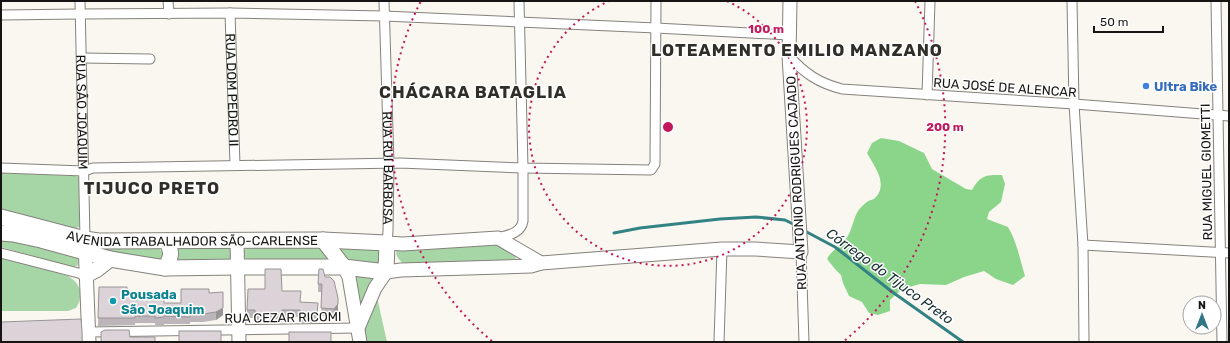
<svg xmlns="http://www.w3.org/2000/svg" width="1230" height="343" viewBox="0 0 1230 343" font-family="Rubik,sans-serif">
	<rect width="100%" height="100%" fill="#faf7f0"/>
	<!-- green -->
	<g fill="#a6d6a6">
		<polygon points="1,173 76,176 80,178 81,226 74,229 1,210"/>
		<polygon points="1,238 10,239 76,256 78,258 78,265 77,266 72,267 1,247"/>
		<polygon points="495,243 515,256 516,258 515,259 452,265 404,265 398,258 396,254 397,250"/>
		<polygon points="337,246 375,247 382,251 383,261 378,264 352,262 338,249"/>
		<polygon points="100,247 158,247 164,254 161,261 100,250"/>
		<polygon points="313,247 325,251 331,260 251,261 245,258 243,251 247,248"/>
		<polygon points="175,248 231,248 232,250 232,258 230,260 175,261"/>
		<path d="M1 257 68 276C81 284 84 295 76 308L68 311H1Z"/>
		<polygon points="356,275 373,277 375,280 360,305 355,276"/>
		<polygon points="377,297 387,342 366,342 364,325"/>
	</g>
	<!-- forest -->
	<path fill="#8bd58b" d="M881 138 899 141 924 153 932 169 966 189 972 190C981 175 985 175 1002 175L1005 184 1001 202 989 212 987 219 1008 227C1017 242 1020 260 1025 276L1013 285 996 279 984 271 964 277 946 285 920 284 902 289 890 300V311L878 315 869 313 862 302 849 296 843 283 841 275 835 269 827 259C832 249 841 247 846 239 852 231 853 219 858 211 860 208 864 204 867 202 869 200 873 200 875 198 889 184 874 166 867 153L872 143Z"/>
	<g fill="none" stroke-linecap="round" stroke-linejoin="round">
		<!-- stream -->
		<g stroke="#338284" stroke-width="3">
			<polyline points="803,230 835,247 891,291 963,342"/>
			<polyline points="614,233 640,228 720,219 756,217 785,220 795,225"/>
		</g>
		<defs>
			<g id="street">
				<path id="s1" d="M80 1 85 239"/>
				<polyline points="168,1 169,14"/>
				<path id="s2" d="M384 1 389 164 388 231 387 243"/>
				<polyline points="1072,1 1074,104 1083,245 1084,342"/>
				<path d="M1216 1C1219 115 1219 228 1222 342"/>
				<path id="s3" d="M230 13 235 165"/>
				<polyline points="1,15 80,14 230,13 384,16 656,28 789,35"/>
				<path d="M789 56C805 74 819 83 842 89L1074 104 1229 116"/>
				<polyline points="82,58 150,59"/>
				<polyline points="927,95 930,1"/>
				<polyline points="1,168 84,171 93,168 400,163 523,168 651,170 655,164 656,1"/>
				<path d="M498 238C509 235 521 233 523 221V168L519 1"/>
				<polyline points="1083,245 1229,253"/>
				<polyline points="801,252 804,342"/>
				<polyline points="1,253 86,275"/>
				<polyline points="89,332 358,328"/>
				<polyline points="719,342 722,249"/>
			</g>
			<g id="secondary">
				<polyline points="237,240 239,342"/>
				<polyline points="85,243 89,342"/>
				<polyline points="387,243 403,244 498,238 541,263"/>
				<polyline points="344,267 349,277 360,342"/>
				<polyline points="358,328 375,288 386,272 401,270 531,266 541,263 722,249 755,249 801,252 789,56 790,1"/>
			</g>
			<g id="primary">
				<path id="s4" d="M1 217 85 239 98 241 323 240 387 243 386 272 344 267H238L165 268 110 259 41 240 13 234 1 233"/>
				<polyline points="323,240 344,267"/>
				<path d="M165 268C172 256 172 253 167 241"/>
				<polyline points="86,275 96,270 110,259"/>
			</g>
		</defs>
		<!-- street casing -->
		<use href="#street" stroke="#85827c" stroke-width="11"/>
		<!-- secondary casing -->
		<use href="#secondary" stroke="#85827c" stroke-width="15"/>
		<!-- primary casing -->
		<use href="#primary" stroke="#85827c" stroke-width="17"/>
		<!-- street -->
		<use href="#street" stroke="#fff" stroke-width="9"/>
		<!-- secondary -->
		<use href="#secondary" stroke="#fff" stroke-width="13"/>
		<!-- primary -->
		<use href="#primary" stroke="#fff" stroke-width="15"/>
	</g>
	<!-- wall -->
	<g fill="#bcb5b9">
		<polygon points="325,277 338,311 334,316 321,316 322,292 318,292 318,284"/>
		<polygon points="99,287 127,294 149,295 153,299 164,303 181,303 209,293 223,315 216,320 203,322 190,322 190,324 164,324 164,325 155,325 155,323 135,323 135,325 98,326"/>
		<polygon points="265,289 282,291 300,302 318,303 317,323 300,323 300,317 282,317 282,322 255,322 255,318 247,318 247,310"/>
	</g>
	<!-- shaded-wall -->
	<g fill="#999496">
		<polygon points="223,292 223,315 216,320 216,312"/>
		<polygon points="338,298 338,311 334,316 334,309"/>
	</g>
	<!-- building -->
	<g fill="#dbd3d7" stroke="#999496">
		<polygon points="265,269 281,269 282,291 301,291 300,302 318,303 317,315 300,315 300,310 282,310 282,315 255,315 255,310 247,310 248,289 265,289"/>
		<polygon points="319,269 323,269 325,277 330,277 334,281 338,298 338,304 334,309 321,308 322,284 318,284"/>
		<polygon points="99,287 127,287 127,294 149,294 149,295 153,295 153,299 164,299 164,303 181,303 181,289 209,289 209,293 223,292 223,308 216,312 203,314 190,314 190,317 164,316 164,317 155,318 155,316 135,316 135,318 98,318"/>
		<polygon points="81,319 82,331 82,342 1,342 1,322"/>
		<polygon points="105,330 129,330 130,337 155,337 155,342 101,342 101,332"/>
		<rect x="179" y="331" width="42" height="11"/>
		<rect x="289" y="332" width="42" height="10"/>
	</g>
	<!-- distance rings -->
	<g fill="none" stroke="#c2185b" stroke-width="2" stroke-dasharray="2 4">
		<path d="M727 1A139 139 0 1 1 609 1"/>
		<path d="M492 341A277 277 0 0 1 421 1M915 1A277 277 0 0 1 844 341"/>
	</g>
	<!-- markers -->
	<circle fill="#3f7fe0" stroke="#fff" stroke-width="1.5" cx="1146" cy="86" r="4"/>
	<circle fill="#0f9aa8" stroke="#fff" stroke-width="1.5" cx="113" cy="301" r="4"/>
	<g text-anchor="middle" stroke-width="3" stroke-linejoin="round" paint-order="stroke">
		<!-- shop labels -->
		<g font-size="13" font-weight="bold" fill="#366cbe" stroke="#fff" text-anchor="start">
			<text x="1154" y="91">Ultra Bike</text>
		</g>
		<!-- street labels -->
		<g font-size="13" fill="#161513" stroke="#fff">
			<text transform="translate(1005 87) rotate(4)" y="5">RUA JOSÉ DE ALENCAR</text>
			<text dy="5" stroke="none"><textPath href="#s3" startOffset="77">RUA DOM PEDRO II</textPath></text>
			<text dy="5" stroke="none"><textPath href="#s1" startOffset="111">RUA SÃO JOAQUIM</textPath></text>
			<text dy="5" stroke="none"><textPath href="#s2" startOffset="167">RUA RUI BARBOSA</textPath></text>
			<text transform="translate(1206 172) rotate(-91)" y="5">RUA MIGUEL GIOMETTI</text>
			<text transform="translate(796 183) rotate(-93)" y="5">RUA ANTONIO RODRIGUES CAJADO</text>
			<text dy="5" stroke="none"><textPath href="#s4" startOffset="194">AVENIDA TRABALHADOR SÃO-CARLENSE</textPath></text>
			<text transform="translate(283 317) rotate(-1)" y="5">RUA CEZAR RICOMI</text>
		</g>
		<!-- culture labels -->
		<g font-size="13" font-weight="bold" fill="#0d838f" stroke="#fff" text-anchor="start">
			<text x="121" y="299">Pousada<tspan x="121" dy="15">São Joaquim</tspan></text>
		</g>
		<!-- water labels -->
		<g font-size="14" font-style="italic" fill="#162f30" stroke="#fff">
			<text transform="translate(890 276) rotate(36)" y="5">Córrego do Tijuco Preto</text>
		</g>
		<!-- district labels -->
		<g font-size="17" font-weight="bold" letter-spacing="1" fill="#302e29" stroke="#fff">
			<text x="797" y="56">LOTEAMENTO EMILIO MANZANO</text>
			<text x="473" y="98">CHÁCARA BATAGLIA</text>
			<text x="152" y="194">TIJUCO PRETO</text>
		</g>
	</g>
	<circle cx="668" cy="127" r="6" fill="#c2185b" stroke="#fff" stroke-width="2"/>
	<g font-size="12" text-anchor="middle" font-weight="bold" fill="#c2185b" stroke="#fff" stroke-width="3" stroke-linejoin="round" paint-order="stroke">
		<text x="766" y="33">100 m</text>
		<text x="945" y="131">200 m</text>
	</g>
	<!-- border -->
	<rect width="1230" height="343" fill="none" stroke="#161513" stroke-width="4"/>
	<!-- north arrow -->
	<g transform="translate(1202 315)"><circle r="19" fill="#ffffff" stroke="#a2a1a1"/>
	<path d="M0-3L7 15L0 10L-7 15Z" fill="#327785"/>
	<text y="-6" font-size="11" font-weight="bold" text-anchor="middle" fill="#161513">N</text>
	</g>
	<!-- scale -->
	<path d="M1094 26v6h69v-6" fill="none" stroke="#161513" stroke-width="2"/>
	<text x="1100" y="26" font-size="12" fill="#161513" stroke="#ffffff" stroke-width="3" paint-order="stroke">50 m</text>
</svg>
